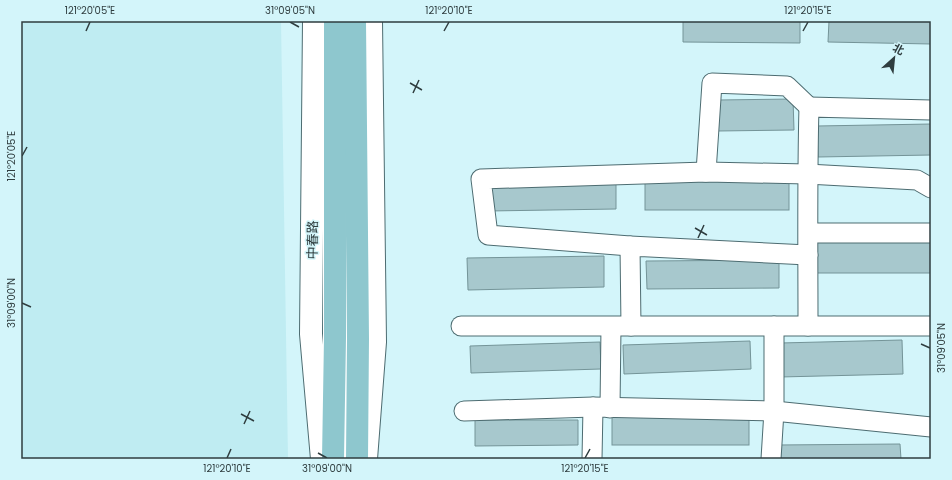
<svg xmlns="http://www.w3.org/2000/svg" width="952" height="480" viewBox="0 0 952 480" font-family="Poppins,'Noto Sans SC',sans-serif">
	<rect width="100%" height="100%" fill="#d3f5fa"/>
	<!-- built -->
	<polygon fill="#bfecf2" points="21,21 281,21 288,459 21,459"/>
	<!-- building -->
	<g fill="#a7c8cd" stroke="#749498">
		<polygon points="683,21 800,21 800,43 683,42"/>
		<polygon points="829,21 931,21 931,44 828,42"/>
		<polygon points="793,99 794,130 718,131 718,100"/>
		<polygon points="931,124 931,155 818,157 817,126"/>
		<polygon points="616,179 616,209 489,211 488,181"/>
		<rect x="645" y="179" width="144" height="31"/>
		<rect x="814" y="238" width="117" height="35"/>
		<polygon points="604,256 604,287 468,290 467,258"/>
		<polygon points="779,260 779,288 647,289 646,261"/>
		<polygon points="902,340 903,374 780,377 780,343"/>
		<polygon points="750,341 751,369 624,374 623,345"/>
		<polygon points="600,342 601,369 471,373 470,346"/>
		<rect x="612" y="415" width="137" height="30"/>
		<polygon points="475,420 578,420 578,445 475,446"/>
		<polygon points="900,444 901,459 777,459 777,445"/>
	</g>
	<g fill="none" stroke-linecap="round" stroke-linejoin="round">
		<defs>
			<g id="street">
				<polyline points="706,172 712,83 787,86 809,107"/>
				<polyline points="809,233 931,233"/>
				<polyline points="630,246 488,235 481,179 706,172 807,174 917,180 931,188"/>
				<polyline points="461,326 931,326"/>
				<polyline points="631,326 630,246 808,255"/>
				<path d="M808 326C808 253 807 180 809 107L931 110"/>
				<polyline points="610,408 611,327"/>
				<polyline points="464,411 593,407 774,411 931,427"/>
				<polyline points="592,459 593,407"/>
				<polyline points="771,459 774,411 774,326"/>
			</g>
			<g id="secondary">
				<polyline points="314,21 311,334 322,459"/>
				<polyline points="366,459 375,342 371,21"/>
			</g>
			<g id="primary">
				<polyline points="355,21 358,339 357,459"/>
				<polyline points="333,459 335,338 335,21"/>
			</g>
		</defs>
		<!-- street casing -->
		<use href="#street" stroke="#4d6c71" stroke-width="21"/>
		<!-- secondary casing -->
		<use href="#secondary" stroke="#4d6c71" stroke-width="24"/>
		<!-- primary casing -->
		<use href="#primary" stroke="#fff" stroke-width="24"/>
		<!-- street -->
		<use href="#street" stroke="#fff" stroke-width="19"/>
		<!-- secondary -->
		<use href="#secondary" stroke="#fff" stroke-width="22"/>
		<!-- primary -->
		<use href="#primary" stroke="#8ec7ce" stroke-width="22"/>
	</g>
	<!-- ticks -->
	<path fill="none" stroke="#2f3d3f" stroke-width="1.5" d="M290 22 299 27M86 31 90 22M444 31 449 22M803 31 808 22M410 83 422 90M413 93 419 80M22 156 27 147M695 228 707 235M698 238 704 225M22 303 31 307M921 344 930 348M241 414 254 421M244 424 250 411M318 453 327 458M227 458 231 449M585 458 590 449"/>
	<g text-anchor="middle" stroke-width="3" stroke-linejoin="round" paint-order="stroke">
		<!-- street labels -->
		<g font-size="13" fill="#2f3d3f" stroke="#d3f5fa">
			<text transform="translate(312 240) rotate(-89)" y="5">中春路</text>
		</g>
	</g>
	<!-- border -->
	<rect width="952" height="480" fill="none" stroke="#d3f5fa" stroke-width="44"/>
	<!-- north arrow -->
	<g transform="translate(894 58) rotate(27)" stroke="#d3f5fa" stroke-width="3" paint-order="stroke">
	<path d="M0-3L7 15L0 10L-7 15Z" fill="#2f3d3f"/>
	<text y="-6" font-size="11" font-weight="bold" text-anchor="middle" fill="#2f3d3f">北</text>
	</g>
	<rect x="22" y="22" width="908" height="436" fill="none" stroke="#2f3d3f" stroke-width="1.5"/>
	<g font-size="10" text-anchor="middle" fill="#2f3d3f">
		<text x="90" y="14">121°20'05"E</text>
		<text x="290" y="14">31°09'05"N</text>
		<text x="449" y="14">121°20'10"E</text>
		<text x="808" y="14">121°20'15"E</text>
		<text transform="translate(11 156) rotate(-90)" y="4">121°20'05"E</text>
		<text transform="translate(11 303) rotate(-90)" y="4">31°09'00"N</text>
		<text transform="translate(941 348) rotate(-90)" y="4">31°09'05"N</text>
		<text x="227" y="472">121°20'10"E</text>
		<text x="327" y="472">31°09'00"N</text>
		<text x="585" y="472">121°20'15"E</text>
	</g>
</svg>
